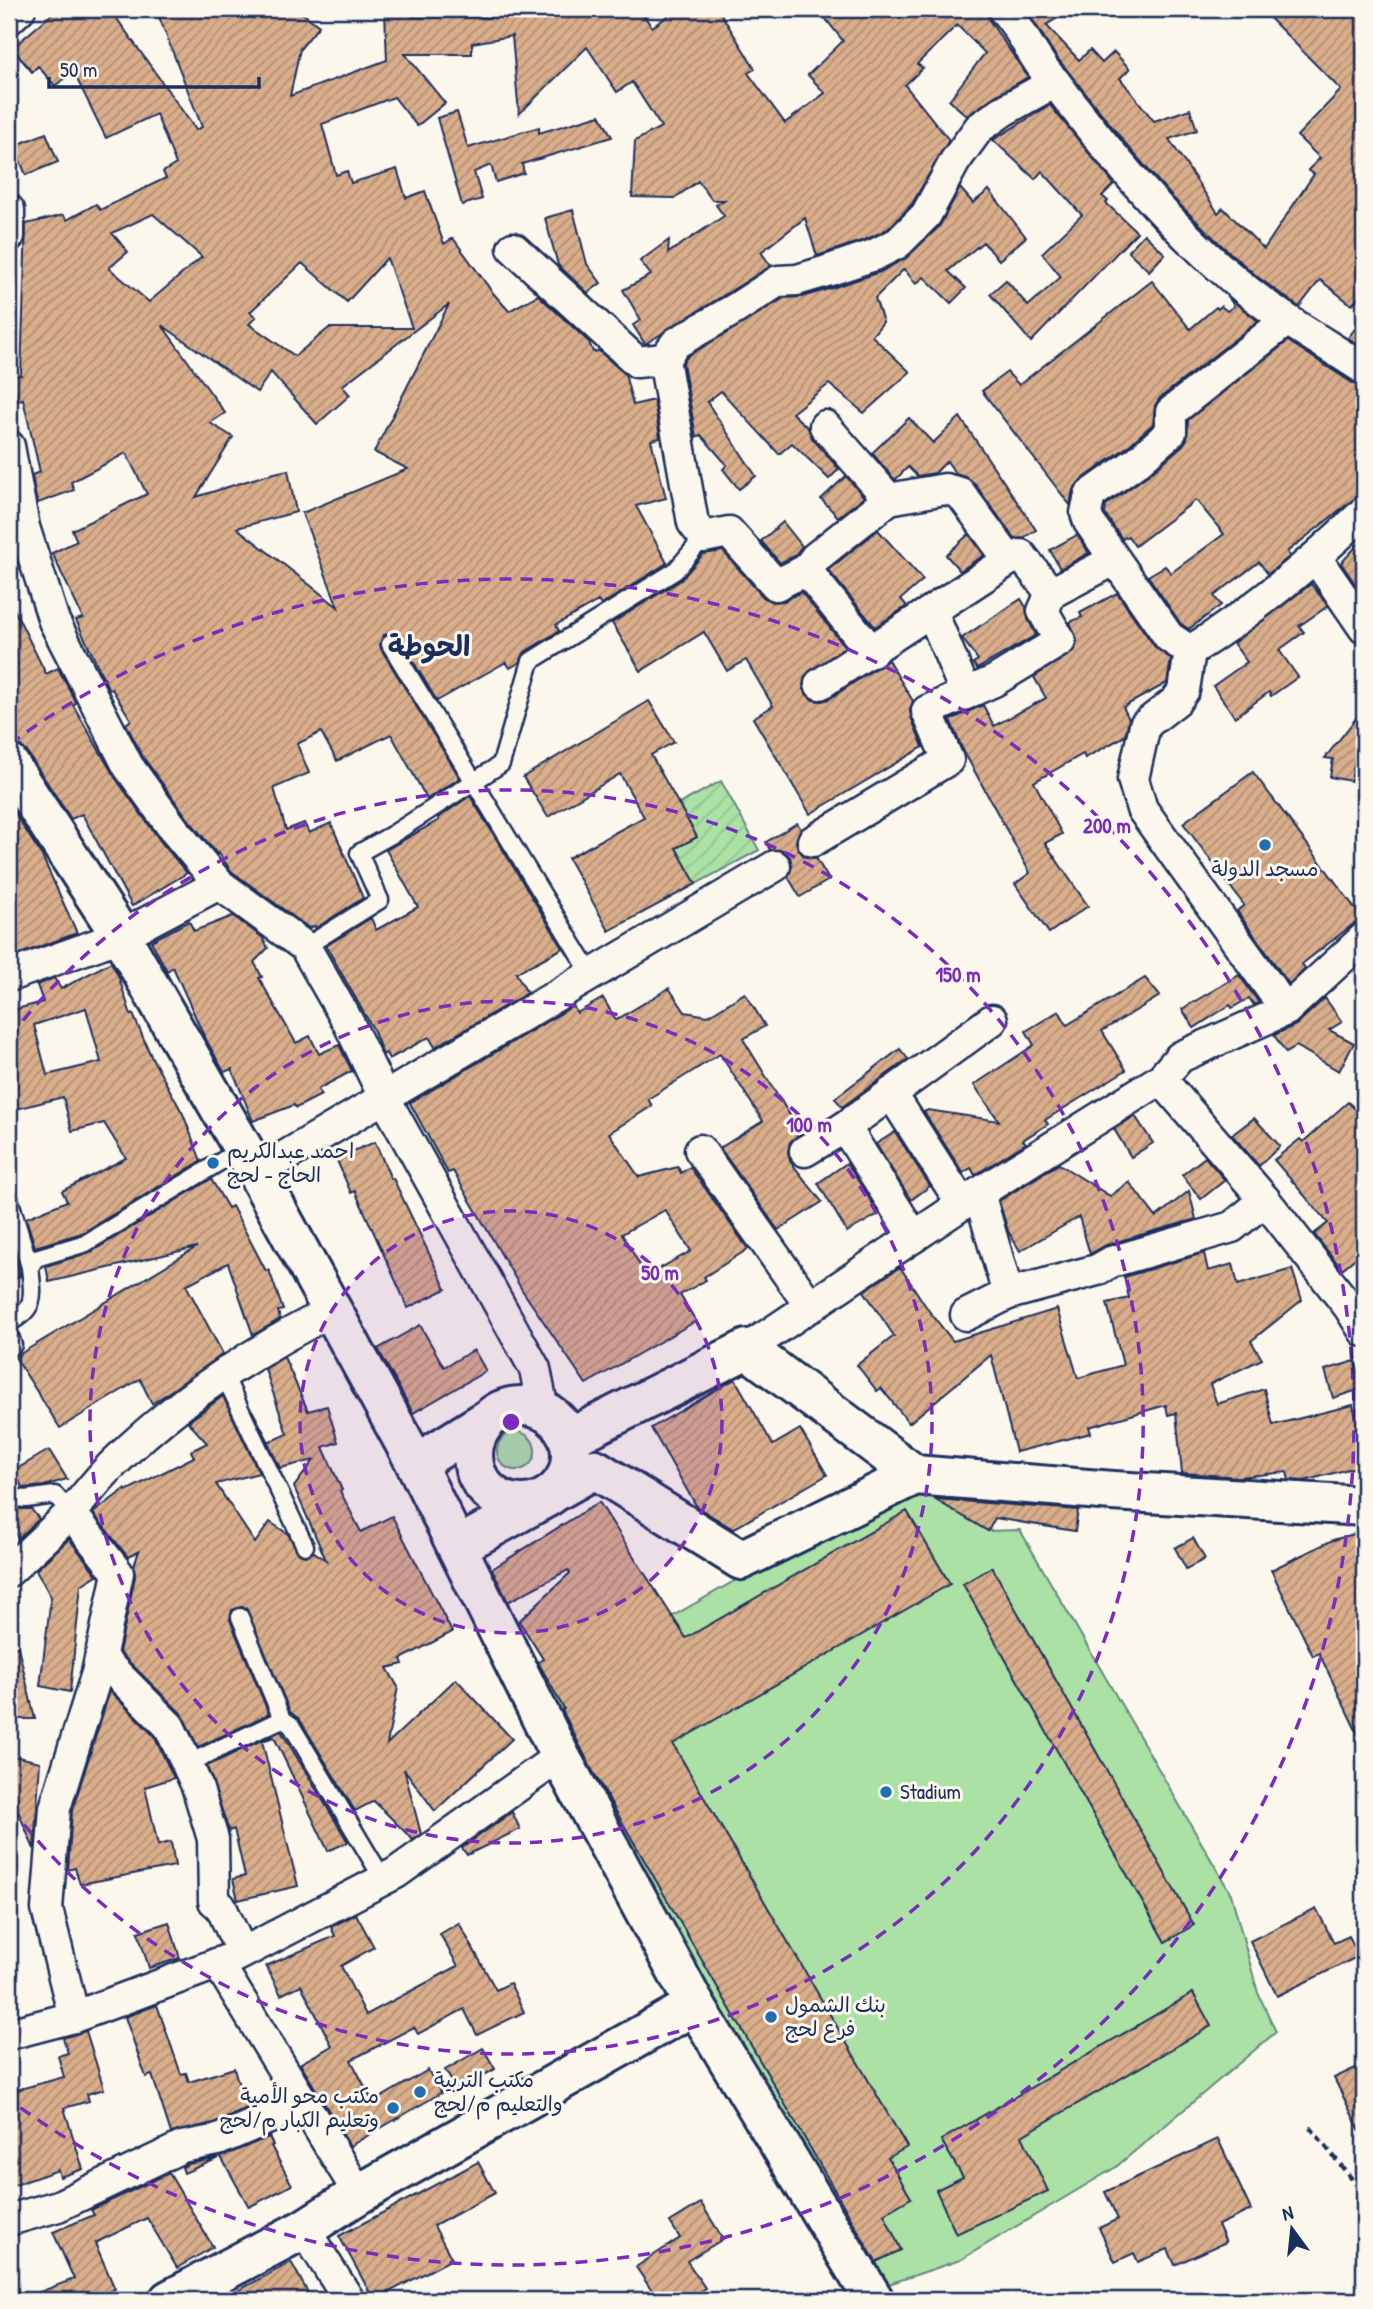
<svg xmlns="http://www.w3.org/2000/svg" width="1373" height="2309" viewBox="0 0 1373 2309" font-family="'Patrick Hand','Playpen Sans Arabic',sans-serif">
	<defs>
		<pattern id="garden-furrows" width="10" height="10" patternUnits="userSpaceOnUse" patternTransform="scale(1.75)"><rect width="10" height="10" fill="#abe1a4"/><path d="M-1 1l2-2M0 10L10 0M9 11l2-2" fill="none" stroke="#93c190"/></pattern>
		<pattern id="building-hatch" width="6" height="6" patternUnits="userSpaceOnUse" patternTransform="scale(1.75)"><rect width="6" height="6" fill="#daae8b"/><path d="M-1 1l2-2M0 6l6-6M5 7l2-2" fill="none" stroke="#b08e75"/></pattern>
	</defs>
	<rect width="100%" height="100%" fill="#fbf7ec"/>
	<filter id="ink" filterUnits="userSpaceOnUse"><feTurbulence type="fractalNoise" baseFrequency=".0143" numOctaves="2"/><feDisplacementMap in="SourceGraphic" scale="14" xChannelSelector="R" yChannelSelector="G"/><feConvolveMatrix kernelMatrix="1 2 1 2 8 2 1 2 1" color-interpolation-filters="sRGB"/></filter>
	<g filter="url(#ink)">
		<!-- grass -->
		<g fill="#abe1a4" stroke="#638881" stroke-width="2">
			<circle cx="516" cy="1451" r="19"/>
			<polygon points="907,1482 988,1531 1020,1530 1231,1894 1258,1993 1276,2032 1116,2167 960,2260 877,2288 542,1691"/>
		</g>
		<!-- garden -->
		<polygon fill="url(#garden-furrows)" stroke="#638881" stroke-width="2" points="721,781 759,850 696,884 676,848 697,837 679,804"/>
		<!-- building -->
		<g fill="url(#building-hatch)" stroke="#1b2f5e" stroke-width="2" fill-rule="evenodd">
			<path d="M58 9H110L196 130 202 127 156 9H297L319 26 300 49 290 96 387 60 385 12 413 10V17H499L498 9H639L652 27 678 9H718L755 69 748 73 785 123 825 93 808 75 843 41 818 9H986L989 20 1028 77 993 97 967 116 949 100 985 53 957 25 917 64 923 68 905 85 949 140 912 204 888 229 867 239 817 256 805 218 761 252 771 266 645 344 633 325 641 320 623 290 651 275 640 261 669 240 668 253 724 216 716 205 724 200H712L698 181 675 198 632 197 635 141 661 127 632 82 617 92 587 47 519 114 512 36 472 43V54H405L445 103 417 126 394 97 322 124 336 175 347 171 351 183 397 169 406 198 425 191 444 244 453 238 493 293 509 311 538 295 589 342 593 352 599 351 625 374 633 405 654 400 660 438 651 440 666 498 636 506 667 563 601 605 598 601 556 625 559 631 525 652 520 662 510 668 506 662 437 701 399 638 390 634 384 635 380 644 381 649 460 778 427 799 391 734 337 761 321 732 297 744 309 773 274 788 286 830 304 823 309 833 331 823 363 898 316 928 315 926 309 928 231 871 219 853 217 854 189 820 143 757 126 724 131 720 112 689 109 690 76 620 83 618 52 553 77 541 72 530 147 494 126 453 71 482 74 490 38 503 36 498 32 475 40 472 23 399 17 400 13 376 21 375 26 224 63 215 67 220 96 204 100 210 166 178 163 172 176 164 156 114 106 138 73 71 55 86 38 66 32 72 12 48ZM153 214 202 257 149 302 109 268 128 252 112 233ZM387 258 412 328H329L295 356 249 324 256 317 250 312 302 263 347 302ZM449 304 374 452 408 469 302 513 338 607 237 528 296 512 288 470 266 475 196 497 233 437 210 423 225 413 162 325 257 392 271 372 317 424 350 395 342 386Z"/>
			<polygon points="1026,9 1073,9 1046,25 1079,60 1090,50 1102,63 1114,52 1130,69 1120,78 1154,121 1190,109 1197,130 1169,139 1218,213 1223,208 1264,249 1314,174 1308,170 1320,158 1297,136 1341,90 1261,9 1364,9 1364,291 1352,305 1320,280 1299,307 1259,278 1220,244 1173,198 1130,149 1055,55"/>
			<polygon points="1050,105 1114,184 1102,196 1108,201 1106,203 1137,232 1031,342 990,294 1006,280 1028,306 1061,277 1042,253 1082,215 1042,171 1035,179 993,140"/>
			<polygon points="457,112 468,148 539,127 539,133 600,115 612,137 522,164 524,173 496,182 491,165 474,172 482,199 462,205 437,118"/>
			<polygon points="46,133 58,162 26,175 14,146"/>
			<polygon points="960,188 973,203 989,190 1026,237 999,260 983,242 948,271 966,288 951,303 924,277 916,284 904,269 875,298 883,322 872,336 910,372 864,413 829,384 792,413 808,428 812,438 839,469 829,479 792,443 779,454 721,391 707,402 756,476 739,489 723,469 727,465 701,435 696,437 683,363 688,356 784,298 802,297 832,288 880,272 906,258 939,227"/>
			<polygon points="573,210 587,264 601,283 588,293 558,265 545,218"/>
			<polygon points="1144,234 1165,254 1149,271 1128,251"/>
			<polygon points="1152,281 1190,329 1216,307 1218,309 1221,306 1227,311 1234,306 1229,298 1258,321 1160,398 1155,405 1153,424 1127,447 1080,481 1073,490 1070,505 982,391 1007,372 1019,385"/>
			<polygon points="1364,317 1364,348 1348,338"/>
			<polygon points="1288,341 1354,384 1364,386 1364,491 1287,552 1290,556 1268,574 1259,562 1214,596 1221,605 1189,629 1181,624 1148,576 1165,566 1171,573 1224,534 1196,500 1135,546 1128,536 1122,539 1105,514 1106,505 1148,475 1183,445 1187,439 1188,420"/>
			<polygon points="960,417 1036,530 1023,538 1015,539 974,483 965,476 955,473 947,461 935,473 917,476 908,467 895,480 872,453 909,418 933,443"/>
			<polygon points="846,476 864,497 838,517 821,499"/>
			<polygon points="783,522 802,546 794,556 780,563 761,541"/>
			<polygon points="878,530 923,580 901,599 907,606 875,627 828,570"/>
			<polygon points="969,534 984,555 960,571 946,555"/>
			<polygon points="1077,535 1089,553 1060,569 1050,550"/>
			<polygon points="1364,538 1364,597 1341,563"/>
			<polygon points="723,551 763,597 772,602 784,601 801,592 845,647 805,676 803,686 806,694 813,700 822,701 829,699 888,660 913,701 910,710 911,717 923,747 810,814 753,718 773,706 746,660 727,671 704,632 641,671 612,623 681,580 703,554"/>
			<polygon points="1311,584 1328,606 1299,626 1304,632 1279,650 1298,677 1271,696 1269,692 1235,717 1213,686 1247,662 1233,643"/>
			<polygon points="1117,593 1155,647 1171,659 1167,683 1123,707 1129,719 1125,736 1085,758 1083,754 1034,782 1062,834 1045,843 1088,906 1049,933 1015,884 1030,873 962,748 950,720 983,705 994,726 1046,698 1034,677 1075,650 1077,640 1070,622 1082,617 1080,613"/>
			<polygon points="9,599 46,674 58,668 76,703 73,705 114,776 161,842 187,873 132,906 82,814 71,819 27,752 19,745 9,742"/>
			<polygon points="1021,599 1026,607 1028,619 1036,635 977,669 973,663 978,660 962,638"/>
			<polygon points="649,701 674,742 651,755 697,837 676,848 696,884 609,931 568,858 644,817 620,774 548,817 523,777"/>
			<polygon points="1364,708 1351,781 1330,777 1333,759 1325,758"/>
			<polygon points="1253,772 1363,919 1352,925 1302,964 1305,968 1289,984 1237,911 1244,905 1183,823"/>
			<polygon points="470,796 563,948 516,973 527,993 435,1047 429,1037 389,1059 386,1053 383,1055 373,1029 326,946 371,918 376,930 418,907 386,850 439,820 438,818"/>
			<polygon points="9,804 42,856 77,933 9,958"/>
			<polygon points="797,823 801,829 796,841 798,849 805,857 816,858 829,880 800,897 788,877 792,866 790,857 783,850 770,850 766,842"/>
			<polygon points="233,916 262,937 268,948 254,962 262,977 259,978 296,1043 310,1036 319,1054 339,1045 352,1071 318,1089 321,1095 296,1108 294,1105 253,1121 232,1069 224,1072 204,1036 173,967 167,971 151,941 189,921 194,931"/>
			<path d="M111 962 118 975 131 1015 133 1014 151 1056 183 1114 201 1161 82 1233 35 1247 26 1218 67 1201 62 1191 126 1158 104 1123 72 1131 63 1097 9 1111V1011L43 1002 37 985 54 978 61 989ZM86 1008 101 1062 47 1075 34 1025Z"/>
			<polygon points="1239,975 1259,1003 1254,1005 1249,998 1232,1008 1230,1005 1194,1028 1182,1009"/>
			<polygon points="1145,978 1160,996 1102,1031 1126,1070 1045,1120 1048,1124 1023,1140 1026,1143 975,1175 971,1168 963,1173 924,1112 928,1110 999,1121 974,1085 1034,1045 1026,1031 1059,1011 1067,1025"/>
			<path d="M669 988 685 1012 708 1016 745 993 765 1026 743 1039 791 1117 794 1116 803 1131 790 1142 788 1152 790 1161 822 1202 778 1230 720 1148 763 1121 720 1054 648 1099 652 1106 609 1133 639 1177 678 1167 681 1173 690 1167 748 1249 704 1277 706 1280 680 1295 696 1321 586 1384 522 1290 453 1171 448 1173 410 1103 573 1006 577 1013 603 998 616 1020ZM665 1210 691 1251 646 1276 622 1234Z"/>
			<polygon points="1325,998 1342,1022 1329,1030 1354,1043 1339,1071 1296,1046 1286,1053 1274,1035 1296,1025"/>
			<polygon points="900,1049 908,1059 842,1107 835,1098"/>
			<polygon points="1348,1102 1364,1118 1364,1251 1342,1269 1314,1234 1328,1223 1274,1160 1300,1139 1303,1142"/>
			<polygon points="1135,1116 1153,1143 1131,1157 1114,1129"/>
			<polygon points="1254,1118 1280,1146 1259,1166 1232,1135"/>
			<polygon points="895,1132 930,1186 911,1200 876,1144"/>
			<polygon points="375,1142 391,1179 393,1178 446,1289 408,1308 355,1191 351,1193 336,1158"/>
			<polygon points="1205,1157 1225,1180 1201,1199 1182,1175"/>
			<polygon points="847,1163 879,1214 847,1232 818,1183"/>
			<polygon points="1059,1164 1110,1196 1129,1182 1156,1217 1189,1191 1196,1219 1106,1245 1090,1254 1079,1217 1020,1251 1008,1231 999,1201"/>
			<polygon points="211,1179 228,1208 232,1206 266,1271 269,1270 283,1310 278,1311 280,1319 253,1335 228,1263 186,1285 223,1354 152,1404 140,1379 60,1428 15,1357 197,1247 49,1282 46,1266 91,1252"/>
			<polygon points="9,1233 20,1276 9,1282"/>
			<polygon points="1204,1253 1208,1271 1233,1264 1238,1285 1292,1269 1302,1300 1251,1341 1262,1359 1210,1384 1217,1404 1264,1389 1273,1425 1353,1405 1364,1449 1364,1465 1304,1481 1289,1480 1287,1472 1239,1477 1182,1473 1176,1413 1168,1415 1166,1405 1089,1427 1091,1433 1016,1452 991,1355 909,1423 881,1388 877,1391 857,1365 894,1336 864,1291 900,1267 929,1311 953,1341 1057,1309 1078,1378 1123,1365 1107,1303 1129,1298 1124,1277"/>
			<polygon points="420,1325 444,1367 474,1350 486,1371 413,1413 378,1349"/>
			<polygon points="284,1357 308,1411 327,1406 338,1442 323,1447 342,1490 340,1491 361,1532 392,1516 452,1632 401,1659 403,1664 387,1668 398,1687 387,1744 456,1679 512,1739 435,1811 404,1769 421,1834 413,1840 374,1801 355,1811 300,1720 290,1712 246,1608 241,1607 232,1610 230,1620 269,1714 198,1747 182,1714 119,1652 135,1577 134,1566 139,1551 128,1557 93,1513 125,1489 126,1491 194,1457 191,1451 207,1443 188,1422 223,1396 259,1473 216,1484 255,1543 270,1522 288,1534 299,1554 305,1556 314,1552 326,1560 294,1487 314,1460 280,1468 252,1410 269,1442 287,1434 265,1369"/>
			<polygon points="1355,1361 1364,1388 1333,1398 1325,1370"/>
			<polygon points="735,1379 773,1445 800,1429 827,1475 733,1529 697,1507 651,1428"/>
			<polygon points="49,1450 67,1479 44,1486 23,1488 13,1471"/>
			<polygon points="934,1499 1078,1510 1075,1531 995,1518 988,1531"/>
			<polygon points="599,1502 686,1638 907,1511 950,1584 673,1744 907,2147 888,2158 911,2198 884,2214 901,2250 876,2262 591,1768 562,1710 564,1709 538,1662 543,1659 519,1621 570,1573 568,1570 508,1602 492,1569"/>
			<polygon points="17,1509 31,1509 39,1519 18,1539 9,1523 9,1515"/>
			<polygon points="1364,1531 1364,1747 1319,1653 1313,1656 1271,1570 1333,1540"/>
			<polygon points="1193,1538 1205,1559 1186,1569 1175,1548"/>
			<polygon points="69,1539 97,1575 81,1585 70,1692 40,1686 51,1597 36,1570"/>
			<polygon points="992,1567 1194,1925 1165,1942 963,1584"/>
			<polygon points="18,1647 35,1719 9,1719 9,1648"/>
			<polygon points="110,1691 154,1736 174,1778 145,1787 158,1845 171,1842 175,1866 80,1884 75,1868 68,1870 72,1811"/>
			<polygon points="281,1731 348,1842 328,1851 274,1737 262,1741 298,1886 238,1900 233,1879 245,1876 234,1829 229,1831 207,1766"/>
			<polygon points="9,1755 40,1762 34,1849 9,1790"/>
			<polygon points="512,1812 520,1829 467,1855 462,1848"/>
			<polygon points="1316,1908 1334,1943 1349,1936 1359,1956 1277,1996 1250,1941"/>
			<polygon points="356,1914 374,1947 341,1966 366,2015 458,1966 440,1934 459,1923 496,1990 510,1983 524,2012 477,2035 464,2009 418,2034 414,2027 351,2060 373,2102 428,2070 441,2093 350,2146 301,2065 301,2063 332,2046 301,1985 281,1995 266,1966 335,1936 331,1927"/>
			<polygon points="169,1922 180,1958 149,1968 138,1932"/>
			<polygon points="1193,1993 1211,2026 1022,2136 1048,2191 956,2234 936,2190 963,2177 941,2140"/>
			<polygon points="157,2005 181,2074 186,2073 189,2082 234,2068 242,2096 245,2095 252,2106 213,2123 171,2133 152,2075 146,2077 125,2017"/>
			<polygon points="86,2031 104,2089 87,2094 89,2101 64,2108 83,2169 60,2177 58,2170 9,2187 9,2092 64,2077 58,2056 68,2053 63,2038"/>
			<polygon points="483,2048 495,2069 457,2090 445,2070"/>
			<polygon points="1364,2064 1364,2139 1334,2078"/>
			<polygon points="269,2137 273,2145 271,2146 292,2185 249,2207 221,2157"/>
			<polygon points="1218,2139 1251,2210 1218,2225 1226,2242 1175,2265 1168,2249 1138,2262 1134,2253 1115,2262 1099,2228 1118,2219 1105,2192"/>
			<polygon points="219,2158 184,2173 182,2167 188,2164"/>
			<polygon points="478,2162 495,2193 434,2226 452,2259 374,2300 339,2236"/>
			<polygon points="169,2173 213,2247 177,2268 147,2218 95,2243 115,2289 88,2300 25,2300 24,2298 74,2279 53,2232 94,2215 91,2210"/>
			<polygon points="701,2203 723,2239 687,2261 705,2288 686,2300 658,2300 636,2267 680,2238 670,2222"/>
			<polygon points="291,2262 312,2300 221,2300"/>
		</g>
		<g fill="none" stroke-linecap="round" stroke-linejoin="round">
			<defs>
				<g id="lane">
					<polyline points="390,644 591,974"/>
					<polyline points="305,947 380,900 359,853 393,834 501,764 531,661 675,571 704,537"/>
					<polyline points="9,1198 30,1267"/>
					<path d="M9 1323C37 1308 33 1296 30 1267L36 1258 86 1243 243 1148"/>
					<polyline points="9,1333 13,1345 9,1347"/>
					<polyline points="224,1375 305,1546"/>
					<polyline points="9,1497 26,1499 55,1495 71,1513"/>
					<polyline points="240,1617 282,1719 291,1725 383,1879"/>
					<polyline points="187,1764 282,1719"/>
				</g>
				<g id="street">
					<path d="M1003 9C1024 31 1033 61 1055 82 1109 154 1164 220 1233 279 1273 314 1320 340 1364 369"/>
					<polyline points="9,19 20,9"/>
					<polyline points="1055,82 1003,111 979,128 955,161 926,215 898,243 874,255 827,271 797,280 778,281 735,309 676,343 664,359 693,523 704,537 729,532 776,585 806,570 815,558 889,499 945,489 960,493 1009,560 1021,555 1051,593 1114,560"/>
					<polyline points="9,210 9,236"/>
					<polyline points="513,248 637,362 664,359"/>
					<polyline points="825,426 889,499"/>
					<polyline points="9,446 24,527 54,621 128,766 175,831 219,884 305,947 349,1024 384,1097 535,1369 543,1410"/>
					<polyline points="1316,558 1364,628"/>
					<polyline points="806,570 872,652"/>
					<polyline points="932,612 966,694"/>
					<polyline points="1190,651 1169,637 1089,522 1086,513 1090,495 1138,461 1171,432 1171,412 1287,320"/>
					<polyline points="820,684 1009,560"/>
					<polyline points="813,841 948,760 927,711 994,681 1060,641 1043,611 1051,593"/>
					<polyline points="9,976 121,936 219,884"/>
					<path d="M1286 1010 1142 809 1133 779 1145 725 1176 701 1184 690 1190 651C1253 612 1311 563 1364 512"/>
					<polyline points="1161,1079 1265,1200 1349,1307 1364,1331"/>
					<polyline points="891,1093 962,1204"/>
					<polyline points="700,1150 811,1307"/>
					<polyline points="805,1151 845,1127"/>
					<polyline points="257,1173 775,866"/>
					<polyline points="914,1237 845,1127 992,1020"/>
					<polyline points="1008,1294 1097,1270 1111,1262 1232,1227 1265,1200"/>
					<polyline points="966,1315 1008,1294 979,1193"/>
					<polyline points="747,1349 979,1193 1161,1079 1180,1057 1286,1010 1364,938"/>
					<polyline points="9,1571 71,1513"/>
					<polyline points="101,1658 169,1726 187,1764 197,1786 213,1839 214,1901 221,1907 242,1953"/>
					<polyline points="218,1963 359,2194"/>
					<path d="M74 2017 47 1909 55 1808 97 1673 118 1573 71 1513C84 1497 98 1479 113 1464 176 1402 253 1351 332 1311"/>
					<polyline points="9,2034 74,2017 235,1957 396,1873 560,1756"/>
					<polyline points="9,2220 58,2206 182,2147 218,2140 302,2104"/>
					<polyline points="304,2229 349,2300"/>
				</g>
				<g id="secondary">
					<polyline points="9,764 121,936 257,1173 416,1464 560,1756 695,2005 874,2300"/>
					<circle cx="522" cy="1455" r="49"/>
					<polyline points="416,1464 488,1419"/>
					<polyline points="915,1475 1113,1491 1364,1506"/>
					<polyline points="556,1491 595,1469 741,1560 915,1475 747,1349 570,1438"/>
					<polyline points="457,1547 540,1501"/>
					<polyline points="169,2300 304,2229 359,2194 695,2005"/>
				</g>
			</defs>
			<!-- lane casing -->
			<use href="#lane" stroke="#1b2f5e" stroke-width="21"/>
			<!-- street casing -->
			<use href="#street" stroke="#1b2f5e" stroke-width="35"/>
			<!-- secondary casing -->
			<use href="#secondary" stroke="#1b2f5e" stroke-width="44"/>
			<!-- path -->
			<polyline stroke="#1b2f5e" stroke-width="4.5" stroke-dasharray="7 5" stroke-linecap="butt" points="1310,2127 1364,2194"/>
			<!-- lane -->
			<use href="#lane" stroke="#fbf7ec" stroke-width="16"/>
			<!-- street -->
			<use href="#street" stroke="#fbf7ec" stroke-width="30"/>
			<!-- secondary -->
			<use href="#secondary" stroke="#fbf7ec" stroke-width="38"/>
		</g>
	</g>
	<!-- distance rings -->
	<circle cx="511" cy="1422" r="211" fill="#7b2cbf" fill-opacity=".12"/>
	<g fill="none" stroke="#7b2cbf" stroke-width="3.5" stroke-dasharray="12 9">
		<circle cx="511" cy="1422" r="211"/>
		<circle cx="511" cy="1422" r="421"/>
		<path d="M10 1037A632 632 0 1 1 10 1807"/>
		<path d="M10 744A843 843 0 1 1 10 2100"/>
	</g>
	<!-- markers -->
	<g fill="#1f6fb2" stroke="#fbf7ec" stroke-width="2.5">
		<circle cx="1265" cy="845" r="7"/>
		<circle cx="213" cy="1163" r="7"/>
		<circle cx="886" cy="1792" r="7"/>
		<circle cx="771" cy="2017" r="7"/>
		<circle cx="420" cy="2092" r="7"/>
		<circle cx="393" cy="2108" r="7"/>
	</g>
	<g text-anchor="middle" stroke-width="6" stroke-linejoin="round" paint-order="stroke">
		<!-- poi labels -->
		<g font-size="21" fill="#1b2f5e" stroke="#fbf7ec" text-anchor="start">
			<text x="1265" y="876" text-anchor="middle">مسجد الدولة</text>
			<text x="227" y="1158">احمد عبدالكريم<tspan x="227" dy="24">الحاج - لحج</tspan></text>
			<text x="900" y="1799">Stadium</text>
			<text x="785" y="2012">بنك الشمول<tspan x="785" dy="24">فرع لحج</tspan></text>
			<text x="434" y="2087">مكتب التربية<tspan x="434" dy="24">والتعليم م/لحج</tspan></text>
			<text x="379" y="2103" text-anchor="end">مكتب محو الأمية<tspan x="379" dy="24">وتعليم الكبار م/لحج</tspan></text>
		</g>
		<!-- district labels -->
		<g font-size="28" font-weight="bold" fill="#1b2f5e" stroke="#fbf7ec">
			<text x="429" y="656">الحوطة</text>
		</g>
	</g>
	<circle cx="511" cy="1422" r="10" fill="#7b2cbf" stroke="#fbf7ec" stroke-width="3.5"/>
	<g font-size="21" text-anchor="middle" font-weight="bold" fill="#7b2cbf" stroke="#fbf7ec" stroke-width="6" stroke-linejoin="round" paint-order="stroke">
		<text x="1107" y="833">200 m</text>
		<text x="958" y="982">150 m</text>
		<text x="809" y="1132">100 m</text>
		<text x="660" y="1280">50 m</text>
	</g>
	<!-- margin -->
	<rect width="1373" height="2309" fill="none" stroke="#fbf7ec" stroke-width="35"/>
	<rect x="18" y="18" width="1338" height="2274" fill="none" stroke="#1b2f5e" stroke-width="2.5" filter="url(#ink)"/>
	<!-- north arrow -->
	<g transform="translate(1292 2229) rotate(345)" stroke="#fbf7ec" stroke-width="5" paint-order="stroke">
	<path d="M0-5L12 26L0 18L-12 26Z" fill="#1b2f5e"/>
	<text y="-10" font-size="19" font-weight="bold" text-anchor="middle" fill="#1b2f5e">N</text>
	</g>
	<!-- scale -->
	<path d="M49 77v10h210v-10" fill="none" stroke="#1b2f5e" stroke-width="3.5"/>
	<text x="60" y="77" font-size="21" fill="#1b2f5e" stroke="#fbf7ec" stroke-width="5" paint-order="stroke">50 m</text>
</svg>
